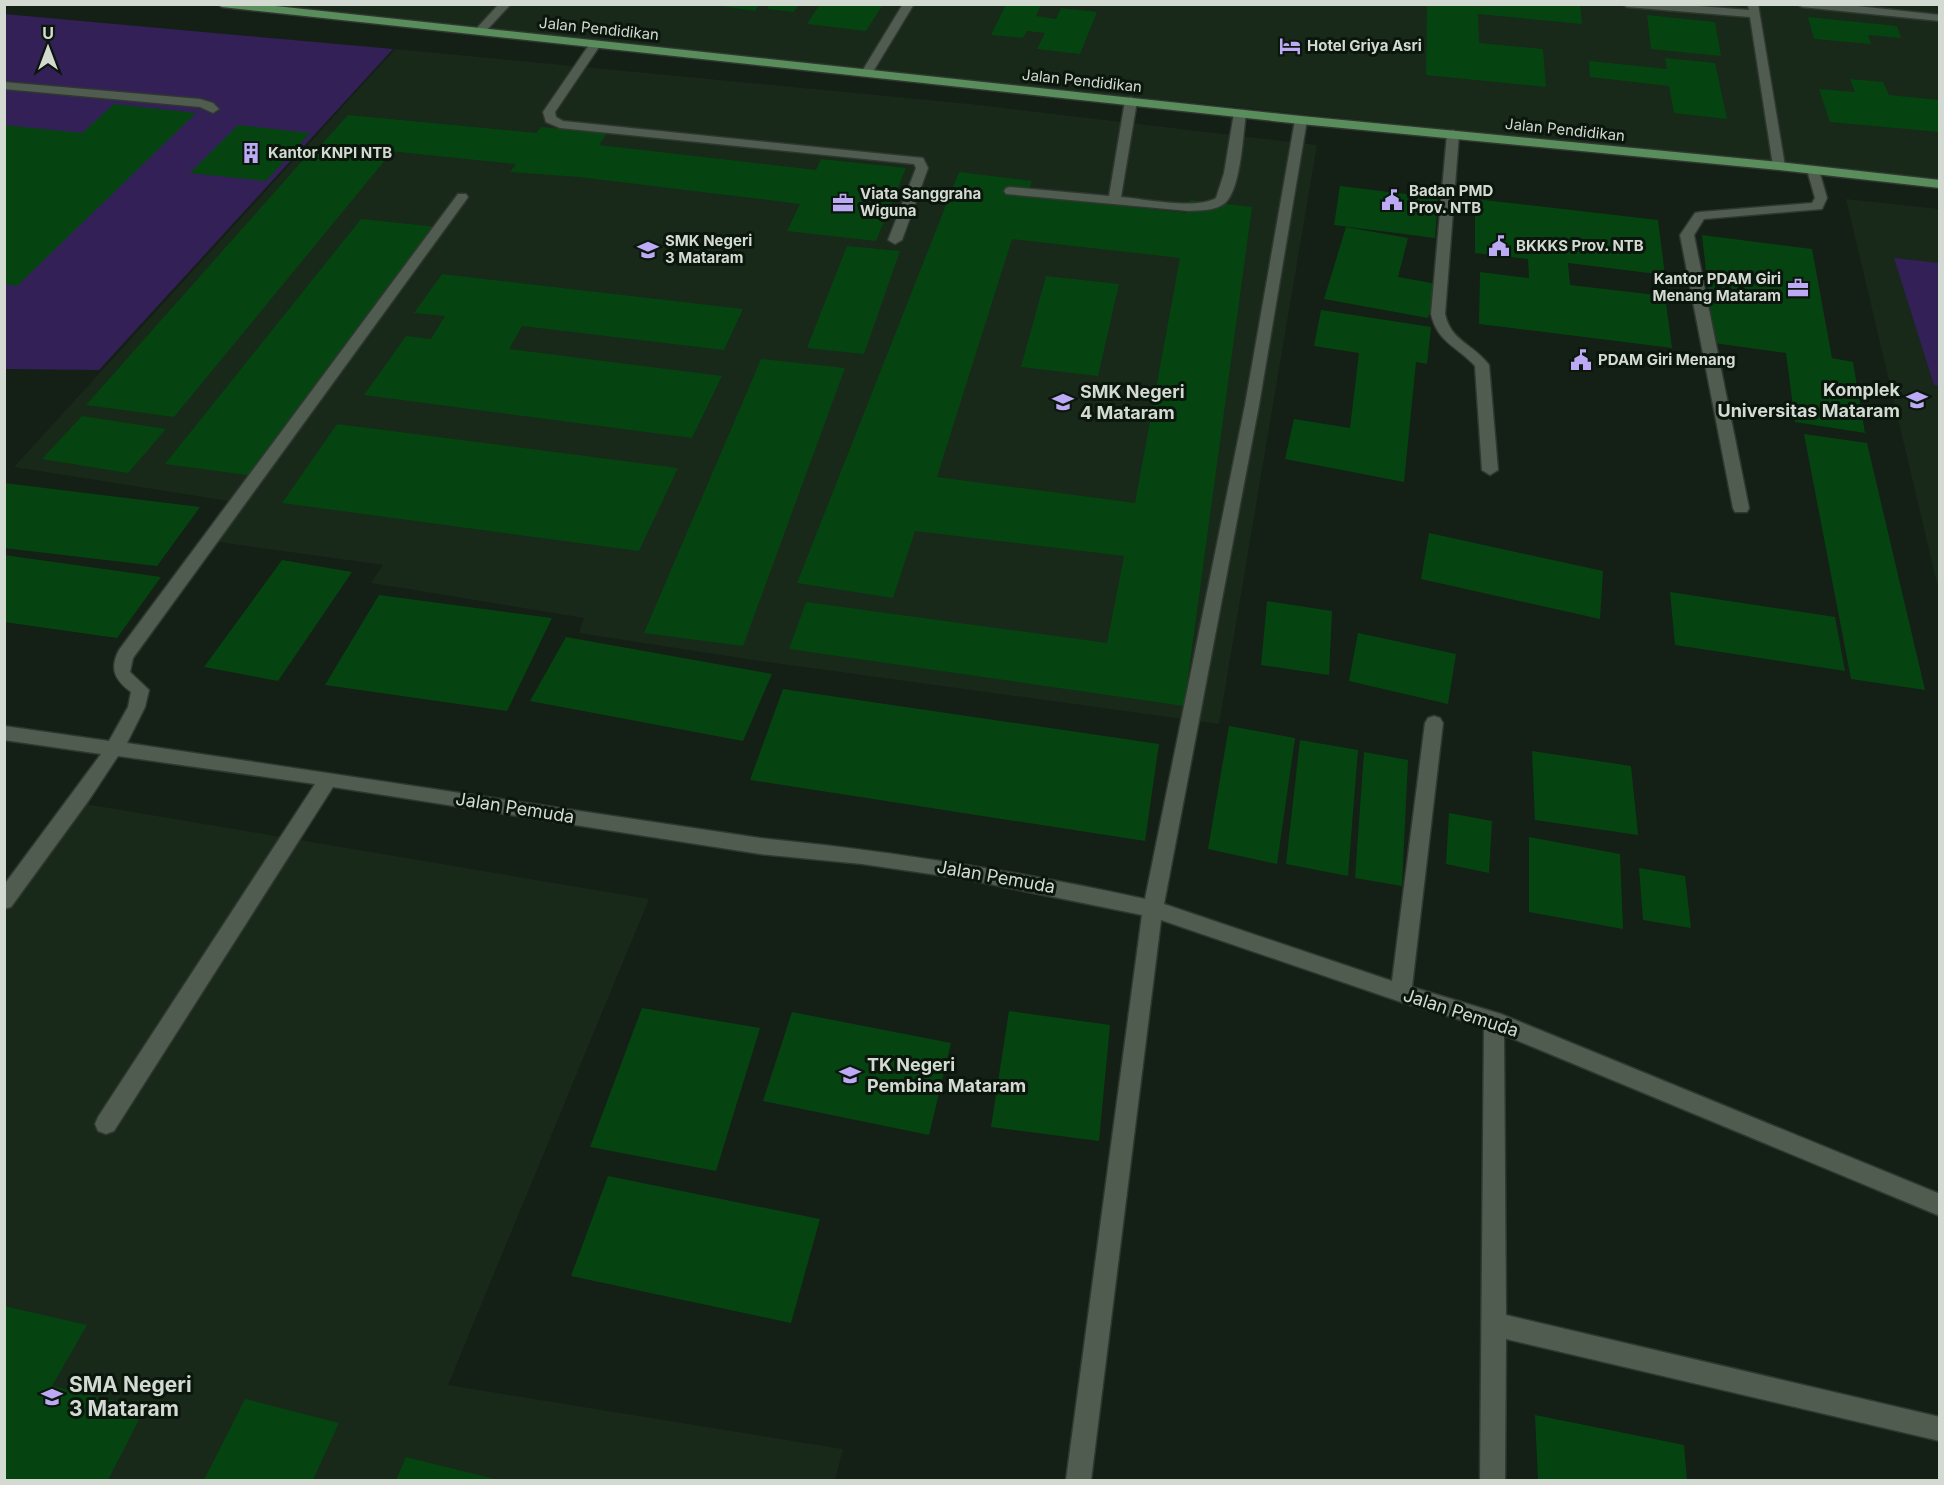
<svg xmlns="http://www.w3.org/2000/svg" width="1944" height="1485" viewBox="0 0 1944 1485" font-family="Inter,sans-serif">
	<rect width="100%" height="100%" fill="#141f15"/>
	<!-- built -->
	<g fill="#182819">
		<polygon points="234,5 1939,5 1939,179 1852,170"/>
		<polygon points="395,49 970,104 1317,145 1219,724 753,660 579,633 584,618 371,583 383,565 203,540 228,501 14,467"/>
		<polygon points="1846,199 1939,209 1939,592"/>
		<polygon points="86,804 649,899 448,1385 843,1449 835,1480 5,1480 4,913"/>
	</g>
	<!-- green -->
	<g fill="#322057">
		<polygon points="4,14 393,49 99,370 5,369"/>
		<polygon points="1894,258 1939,263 1939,386 1934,385"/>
	</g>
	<!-- building -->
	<g fill="#054411" fill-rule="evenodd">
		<polygon points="708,4 760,4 755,11"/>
		<polygon points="770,4 799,4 794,12 767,9"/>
		<polygon points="820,4 883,4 866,31 807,24"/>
		<polygon points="1006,4 1041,5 1036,16 1056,19 1061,8 1097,12 1080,54 1037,49 1045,33 1027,31 1023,38 991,35"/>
		<polygon points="1427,4 1580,4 1582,24 1478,14 1479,43 1543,49 1546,87 1426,75"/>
		<polygon points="1647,15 1715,22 1721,56 1651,49"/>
		<polygon points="1808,17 1897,26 1901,38 1868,35 1871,44 1814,39"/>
		<polygon points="1665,58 1715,63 1727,119 1674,113 1669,86 1590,77 1589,61 1667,69"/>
		<polygon points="1850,79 1883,82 1889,95 1940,100 1940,132 1830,122 1819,89 1855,92"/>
		<polygon points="114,104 196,113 17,286 4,284 4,125 82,133"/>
		<polygon points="348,115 536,133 541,127 607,133 599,145 816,170 821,159 906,168 876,241 787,231 800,204 579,177 510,172 516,164 322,144"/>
		<polygon points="238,125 310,133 266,181 190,173"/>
		<polygon points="311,151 386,159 174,417 86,405"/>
		<path d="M959 172 1032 181 1027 196 1187 213 1190 200 1252 207 1184 706 789 649 806 602 1107 643 1124 556 915 531 893 598 797 583ZM1012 239 1180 258 1135 503 937 477Z"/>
		<polygon points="1340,186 1438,198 1435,238 1334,225"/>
		<polygon points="1475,199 1658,220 1665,275 1568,263 1570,285 1665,296 1672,348 1479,324 1480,272 1529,278 1528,259 1475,253"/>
		<polygon points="361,219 437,227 254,476 165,464"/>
		<polygon points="1346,227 1408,238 1398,277 1437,284 1428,318 1324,299"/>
		<polygon points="1702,235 1812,249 1832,358 1853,362 1865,433 1795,422 1786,353 1714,343"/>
		<polygon points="847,246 900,251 864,354 807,348"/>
		<polygon points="442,274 743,309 724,350 522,326 509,349 722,376 692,438 364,395 406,336 431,339 445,316 414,313"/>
		<polygon points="1046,276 1119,284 1098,376 1021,367"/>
		<polygon points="1321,310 1431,327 1427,364 1416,362 1404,482 1285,459 1294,419 1350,428 1359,353 1314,346"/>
		<polygon points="761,359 845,368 743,646 644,633"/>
		<polygon points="82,416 166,429 128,473 42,459"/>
		<polygon points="337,424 678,468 639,551 282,503"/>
		<polygon points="1804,434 1867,443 1925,690 1851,679"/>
		<polygon points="4,483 200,507 157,566 4,548"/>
		<polygon points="1429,533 1603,571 1600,619 1421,579"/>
		<polygon points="4,555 161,577 117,638 4,622"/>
		<polygon points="282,560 352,572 278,681 204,667"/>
		<polygon points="1670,592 1835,617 1845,671 1675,645"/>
		<polygon points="379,595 552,618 507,711 325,685"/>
		<polygon points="1267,601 1332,611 1329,675 1261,665"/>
		<polygon points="1358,633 1456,654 1448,704 1349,681"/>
		<polygon points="566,637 772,674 743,741 530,701"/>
		<polygon points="783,689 1159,744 1145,841 750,780"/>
		<polygon points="1229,726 1295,738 1277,864 1208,849"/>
		<polygon points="1300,740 1358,750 1348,876 1286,864"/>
		<polygon points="1532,751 1631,766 1638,835 1535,820"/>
		<polygon points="1364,752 1408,760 1402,886 1355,878"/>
		<polygon points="1449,813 1492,821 1489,873 1446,864"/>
		<polygon points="1529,837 1620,854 1623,929 1529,912"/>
		<polygon points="1639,868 1685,876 1691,928 1643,920"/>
		<polygon points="642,1008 760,1028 716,1171 590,1147"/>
		<polygon points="1009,1011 1110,1025 1099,1141 991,1127"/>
		<polygon points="792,1012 951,1043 929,1135 763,1101"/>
		<polygon points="608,1176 820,1219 791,1323 571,1276"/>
		<polygon points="4,1306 87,1325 52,1386 145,1408 108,1480 4,1480"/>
		<polygon points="245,1399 339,1423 313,1480 204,1480"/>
		<polygon points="1535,1415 1684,1445 1687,1480 1538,1480"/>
		<polygon points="406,1457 499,1480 396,1480"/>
	</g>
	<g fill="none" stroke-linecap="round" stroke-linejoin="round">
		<defs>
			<g id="minor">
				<polygon points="499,4 511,4 484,33 476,33 476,29"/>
				<polygon points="903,4 914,4 871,75 863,75 861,73"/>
				<polygon points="1622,4 1674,4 1749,10 1748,4 1758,4 1785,166 1783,169 1775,169 1773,166 1750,17 1627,7"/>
				<polygon points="1797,4 1839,4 1940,15 1940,21 1802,7"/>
				<polygon points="595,41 601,44 555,112 556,117 563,121 923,158 928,168 902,240 895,244 888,240 916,168 914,164 560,128 546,122 543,112 591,42"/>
				<polygon points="4,82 200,99 213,103 219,109 213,113 200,107 4,89"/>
				<path d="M1131 97 1137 101 1121 197C1145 199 1196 210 1216 198L1224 173 1234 113 1236 110H1244L1246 113C1243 134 1241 189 1225 203 1216 211 1200 210 1189 211L1006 194 1004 191 1006 188 1010 187 1109 196 1125 101Z"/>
				<path d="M1301 116 1307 120 1259 405 1164 904 1392 981 1425 723 1428 718 1434 716 1440 718 1443 723 1412 987 1501 1014 1940 1194V1216L1504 1035 1506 1315 1940 1417V1441L1506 1339 1505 1480H1480L1484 1027 1401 1002 1161 920 1091 1480H1066L1142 915 965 879 862 864 760 854 333 787 114 1131 106 1134 98 1131 95 1124 98 1117 315 784 118 756 89 800 11 907 4 909V885L101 754 4 740V726L109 741 128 707 131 692C115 680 109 669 119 650L458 194H466L468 197 466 200 133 658 130 672 149 690 145 707 127 743 760 838C890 851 1018 871 1145 899L1245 405 1295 120Z"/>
				<path d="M1453 130 1459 134 1445 314C1451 342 1474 344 1489 365L1498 470 1490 475 1482 470 1475 366C1458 347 1437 342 1431 314L1447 134Z"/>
				<polygon points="1813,166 1819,170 1827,198 1822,209 1704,219 1694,235 1749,508 1747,512 1735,512 1733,508 1680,235 1695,213 1700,212 1812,203 1815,198 1807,170"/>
			</g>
			<polygon id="major" points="217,4 257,4 1301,116 1779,162 1940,180 1940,188 1779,170 1301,124 222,7"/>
		</defs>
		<!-- minor casing -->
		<use href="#minor" stroke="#303731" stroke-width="3"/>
		<!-- major casing -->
		<use href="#major" stroke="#303731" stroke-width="3"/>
		<!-- minor -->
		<use href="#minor" fill="#505c50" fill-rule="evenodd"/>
		<!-- major -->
		<use href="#major" fill="#598d5b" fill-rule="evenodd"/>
	</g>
	<!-- icons -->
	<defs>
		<symbol id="hotel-bare" viewBox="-9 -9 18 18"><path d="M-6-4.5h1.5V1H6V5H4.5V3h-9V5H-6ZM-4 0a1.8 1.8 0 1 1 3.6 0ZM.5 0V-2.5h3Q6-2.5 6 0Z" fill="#bcaaf5" stroke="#0b160c" stroke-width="2.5" paint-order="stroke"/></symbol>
		<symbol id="building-bare" viewBox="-9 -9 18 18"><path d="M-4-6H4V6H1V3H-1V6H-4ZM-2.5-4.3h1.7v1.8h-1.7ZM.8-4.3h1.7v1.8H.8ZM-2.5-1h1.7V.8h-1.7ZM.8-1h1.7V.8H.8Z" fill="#bcaaf5" stroke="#0b160c" stroke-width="2.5" paint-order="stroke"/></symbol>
		<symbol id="civic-bare" viewBox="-9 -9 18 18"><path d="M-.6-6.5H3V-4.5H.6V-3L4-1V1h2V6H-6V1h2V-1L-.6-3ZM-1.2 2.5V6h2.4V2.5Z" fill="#bcaaf5" stroke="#0b160c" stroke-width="2.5" paint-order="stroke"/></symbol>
		<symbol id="office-bare" viewBox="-9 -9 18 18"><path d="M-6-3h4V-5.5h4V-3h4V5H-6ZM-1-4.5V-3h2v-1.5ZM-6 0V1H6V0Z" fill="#bcaaf5" stroke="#0b160c" stroke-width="2.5" paint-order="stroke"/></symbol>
		<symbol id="school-bare" viewBox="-9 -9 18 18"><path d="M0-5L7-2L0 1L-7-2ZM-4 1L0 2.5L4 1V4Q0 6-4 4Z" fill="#bcaaf5" stroke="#0b160c" stroke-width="2.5" paint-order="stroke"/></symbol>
		<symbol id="university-bare" viewBox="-9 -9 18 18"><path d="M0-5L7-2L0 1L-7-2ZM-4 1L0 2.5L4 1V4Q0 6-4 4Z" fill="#bcaaf5" stroke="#0b160c" stroke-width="2.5" paint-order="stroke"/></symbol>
	</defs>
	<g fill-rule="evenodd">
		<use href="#hotel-bare" x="1275" y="31" width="30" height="30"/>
		<use href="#building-bare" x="236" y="138" width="30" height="30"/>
		<use href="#civic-bare" x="1377" y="185" width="30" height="30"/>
		<use href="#office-bare" x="828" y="188" width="30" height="30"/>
		<use href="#civic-bare" x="1484" y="231" width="30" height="30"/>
		<use href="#school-bare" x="633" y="235" width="30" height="30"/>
		<use href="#office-bare" x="1783" y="273" width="30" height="30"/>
		<use href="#civic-bare" x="1566" y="345" width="30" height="30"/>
		<use href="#university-bare" x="1902" y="385" width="30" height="30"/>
		<use href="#school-bare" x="1048" y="387" width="30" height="30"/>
		<use href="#school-bare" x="835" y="1060" width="30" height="30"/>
		<use href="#school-bare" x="37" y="1382" width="30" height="30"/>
	</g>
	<g text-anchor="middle" stroke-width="6" stroke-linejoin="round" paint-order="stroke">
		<!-- far-street labels -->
		<g font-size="15" fill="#d3dad2" stroke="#0b160c">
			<text transform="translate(599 29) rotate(6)" y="5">Jalan Pendidikan</text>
			<text transform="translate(1082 81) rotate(6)" y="5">Jalan Pendidikan</text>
			<text transform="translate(1565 130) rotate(6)" y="5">Jalan Pendidikan</text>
		</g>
		<!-- far-poi labels -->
		<g font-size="15" font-weight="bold" fill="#d3dad2" stroke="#0b160c" text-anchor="start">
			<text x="1307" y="51">Hotel Griya Asri</text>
			<text x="268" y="158">Kantor KNPI NTB</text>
			<text x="1409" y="196">Badan PMD<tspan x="1409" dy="17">Prov. NTB</tspan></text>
			<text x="860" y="199">Viata Sanggraha<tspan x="860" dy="17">Wiguna</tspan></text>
			<text x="665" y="246">SMK Negeri<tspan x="665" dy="17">3 Mataram</tspan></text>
			<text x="1516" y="251">BKKKS Prov. NTB</text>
			<text x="1781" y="284" text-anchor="end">Kantor PDAM Giri<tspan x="1781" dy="17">Menang Mataram</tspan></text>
			<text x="1598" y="365">PDAM Giri Menang</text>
		</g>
		<!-- poi labels -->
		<g font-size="18" font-weight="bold" fill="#d3dad2" stroke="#0b160c" text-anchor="start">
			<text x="1900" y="396" text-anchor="end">Komplek<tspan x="1900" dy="21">Universitas Mataram</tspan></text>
			<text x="1080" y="398">SMK Negeri<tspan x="1080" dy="21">4 Mataram</tspan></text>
			<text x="867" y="1071">TK Negeri<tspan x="867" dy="21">Pembina Mataram</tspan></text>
		</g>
		<!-- street labels -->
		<g font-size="18" fill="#d3dad2" stroke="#0b160c">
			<text transform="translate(515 808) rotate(9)" y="6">Jalan Pemuda</text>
			<text transform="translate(996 877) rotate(10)" y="6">Jalan Pemuda</text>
			<text transform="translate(1461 1013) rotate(18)" y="6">Jalan Pemuda</text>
		</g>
		<!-- near-poi labels -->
		<g font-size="21" font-weight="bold" fill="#d3dad2" stroke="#0b160c" text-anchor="start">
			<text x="69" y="1392">SMA Negeri<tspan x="69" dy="24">3 Mataram</tspan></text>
		</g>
	</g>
	<!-- border -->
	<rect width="1944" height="1485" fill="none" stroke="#d3dad2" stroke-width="12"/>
	<!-- north arrow -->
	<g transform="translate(48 48)" stroke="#0b160c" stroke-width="4.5" paint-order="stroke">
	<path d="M0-4.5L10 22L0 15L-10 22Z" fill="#d3dad2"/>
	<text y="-9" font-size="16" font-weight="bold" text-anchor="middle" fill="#d3dad2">U</text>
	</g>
</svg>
